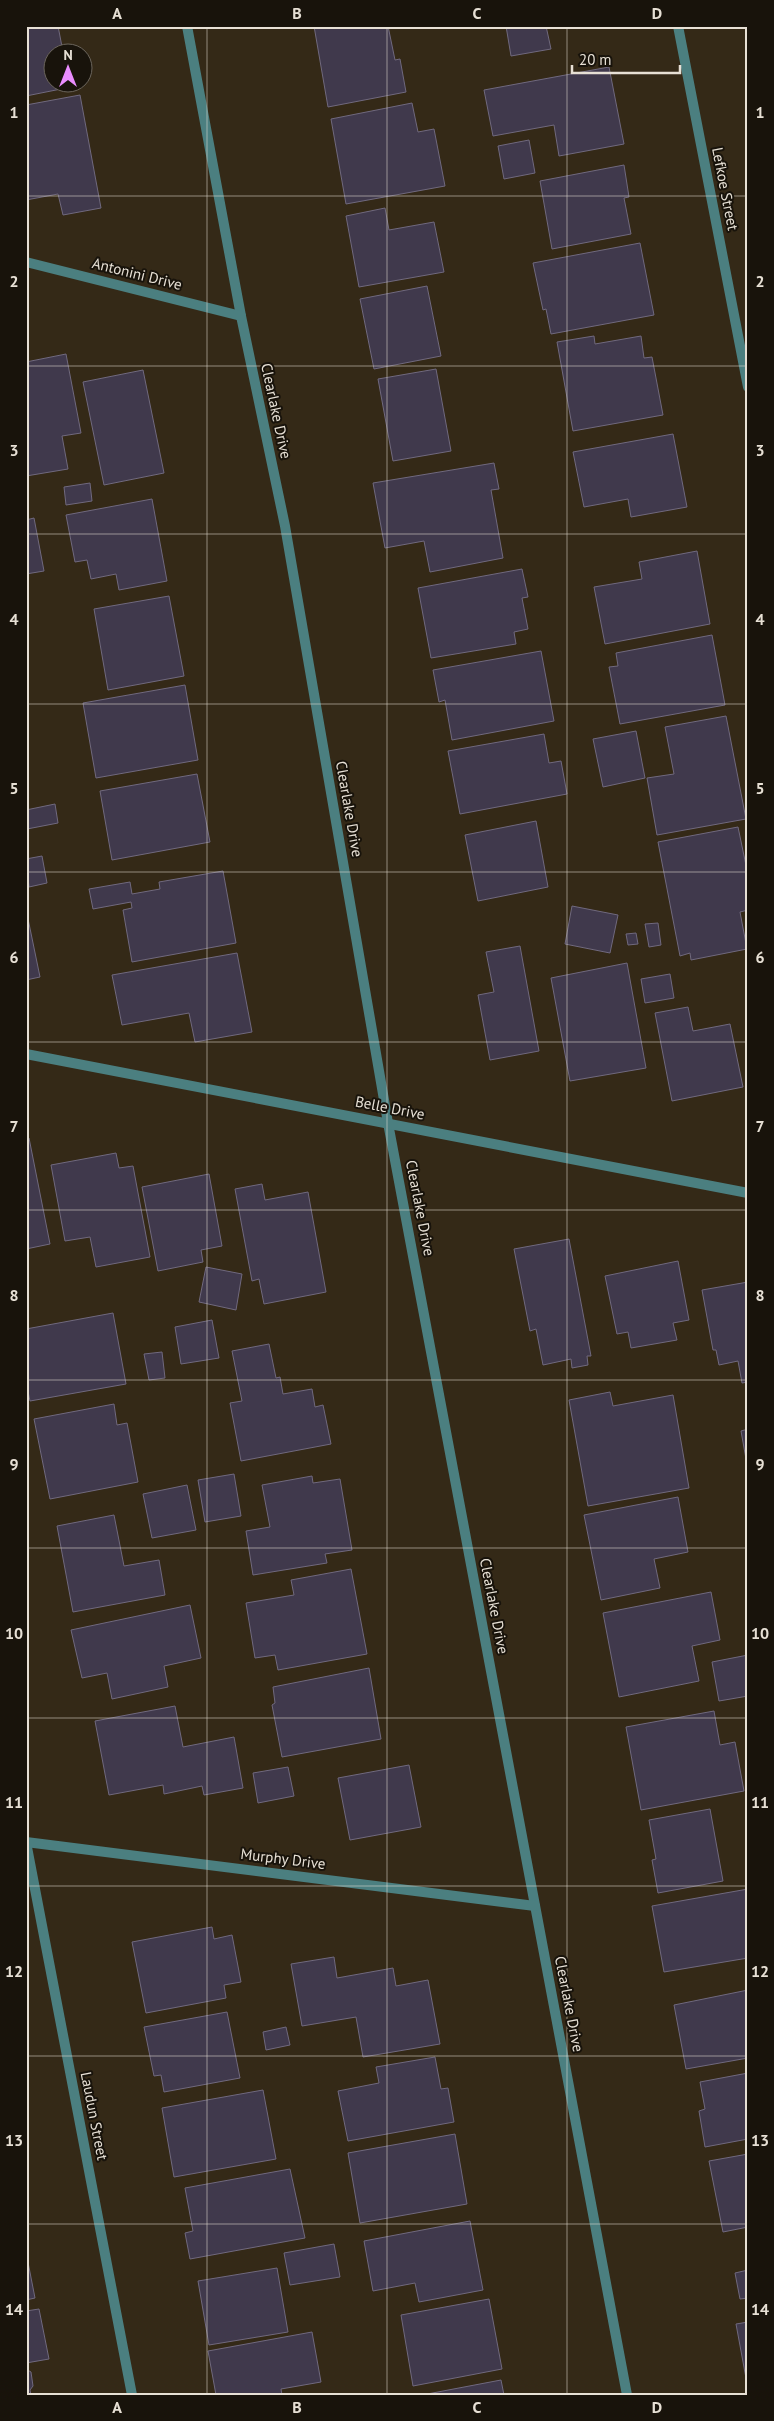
<svg xmlns="http://www.w3.org/2000/svg" width="774" height="2421" viewBox="0 0 774 2421" font-family="'PT Sans',sans-serif">
	<rect width="100%" height="100%" fill="#342917"/>
	<!-- building -->
	<g fill="#40394c" stroke="#70697e">
		<polygon points="26,26 58,26 63,52 52,52 52,82 75,82 76,86 26,96"/>
		<polygon points="314,26 388,26 395,60 400,59 406,92 328,107"/>
		<polygon points="506,26 546,26 551,49 511,56"/>
		<polygon points="609,67 624,144 559,156 554,125 493,136 484,90"/>
		<polygon points="80,95 101,208 63,215 58,194 26,200 26,105"/>
		<polygon points="412,103 418,132 434,129 445,186 346,204 331,119"/>
		<polygon points="529,140 535,173 504,179 498,146"/>
		<polygon points="624,165 629,197 624,198 631,234 552,249 540,181"/>
		<polygon points="385,208 389,230 434,222 444,272 359,287 346,216"/>
		<polygon points="640,243 654,315 551,334 546,309 543,310 533,263"/>
		<polygon points="427,286 441,356 374,369 360,299"/>
		<polygon points="594,336 595,344 641,336 644,358 652,357 663,415 573,431 557,342"/>
		<polygon points="66,354 81,433 62,436 68,469 26,476 26,362"/>
		<polygon points="436,369 451,451 393,461 378,379"/>
		<polygon points="143,370 164,473 104,485 83,382"/>
		<polygon points="673,434 687,507 631,517 628,499 584,507 573,452"/>
		<polygon points="494,463 499,489 491,490 503,558 430,572 424,541 385,548 373,483"/>
		<polygon points="90,483 92,501 66,505 64,487"/>
		<polygon points="152,499 167,581 119,590 116,574 91,579 87,560 75,562 66,515"/>
		<polygon points="34,518 44,571 26,574 26,520"/>
		<polygon points="697,551 710,624 605,644 594,587 642,579 639,562"/>
		<polygon points="522,569 528,597 522,598 528,629 514,632 516,644 431,658 418,588"/>
		<polygon points="169,596 184,676 108,690 94,609"/>
		<polygon points="712,635 725,705 620,724 609,667 618,666 616,653"/>
		<polygon points="541,651 554,721 452,740 445,700 439,702 433,670"/>
		<polygon points="185,685 198,760 96,778 83,703"/>
		<polygon points="726,716 746,819 657,835 647,778 674,774 665,727"/>
		<polygon points="636,731 645,778 603,787 593,739"/>
		<polygon points="544,734 549,763 561,761 567,794 460,814 448,751"/>
		<polygon points="197,774 210,842 112,860 100,791"/>
		<polygon points="55,804 58,823 27,829 26,810"/>
		<polygon points="536,821 548,887 478,901 465,835"/>
		<polygon points="738,827 748,875 748,910 740,912 747,949 691,960 690,953 680,956 658,842"/>
		<polygon points="42,856 47,883 29,887 26,859"/>
		<polygon points="223,871 236,943 132,962 123,910 132,908 131,902 93,909 89,889 130,882 132,894 160,889 159,882"/>
		<polygon points="572,906 618,915 610,953 565,944"/>
		<polygon points="26,909 40,977 26,980"/>
		<polygon points="658,923 661,945 649,947 645,924"/>
		<polygon points="636,933 638,944 628,945 626,934"/>
		<polygon points="520,946 539,1051 490,1060 478,995 494,992 486,952"/>
		<polygon points="237,953 252,1032 195,1042 189,1013 122,1025 112,975"/>
		<polygon points="627,963 646,1068 570,1081 551,978"/>
		<polygon points="670,974 674,998 645,1003 641,979"/>
		<polygon points="688,1007 693,1031 730,1024 743,1087 672,1101 655,1013"/>
		<polygon points="29,1138 50,1244 26,1249 26,1139"/>
		<polygon points="116,1153 119,1168 133,1166 150,1257 96,1267 90,1237 65,1241 51,1165"/>
		<polygon points="209,1174 222,1246 201,1250 203,1262 158,1271 142,1187"/>
		<polygon points="262,1184 265,1200 308,1192 326,1292 264,1304 259,1279 252,1281 235,1189"/>
		<polygon points="569,1239 591,1356 587,1356 588,1365 572,1368 571,1359 543,1365 536,1329 530,1331 514,1249"/>
		<polygon points="678,1261 689,1320 673,1323 677,1340 631,1348 628,1332 617,1334 605,1276"/>
		<polygon points="206,1267 242,1274 236,1310 199,1302"/>
		<polygon points="748,1282 748,1382 742,1383 738,1361 719,1365 716,1350 713,1350 702,1290"/>
		<polygon points="113,1313 126,1384 30,1401 26,1382 26,1329"/>
		<polygon points="212,1320 219,1358 181,1364 175,1327"/>
		<polygon points="269,1344 276,1378 280,1377 283,1394 312,1389 315,1407 323,1405 331,1444 241,1461 230,1403 242,1401 232,1351"/>
		<polygon points="162,1352 165,1378 149,1380 144,1354"/>
		<polygon points="610,1392 613,1406 673,1395 689,1488 588,1506 569,1400"/>
		<polygon points="114,1404 117,1425 127,1423 138,1482 50,1499 34,1419"/>
		<polygon points="748,1429 748,1459 746,1459 741,1431"/>
		<polygon points="234,1474 241,1516 205,1522 198,1480"/>
		<polygon points="312,1476 313,1483 340,1479 352,1550 325,1554 327,1563 253,1575 246,1531 270,1527 262,1485"/>
		<polygon points="187,1485 196,1530 152,1538 143,1494"/>
		<polygon points="678,1497 688,1552 654,1559 660,1588 601,1600 584,1515"/>
		<polygon points="114,1515 124,1566 159,1560 165,1595 73,1612 57,1526"/>
		<polygon points="351,1569 367,1654 278,1670 275,1655 255,1658 246,1603 294,1595 291,1580"/>
		<polygon points="711,1592 720,1640 692,1646 699,1681 619,1697 603,1613"/>
		<polygon points="190,1605 201,1658 164,1666 168,1687 112,1699 107,1673 82,1678 71,1630"/>
		<polygon points="748,1655 748,1696 719,1701 712,1662"/>
		<polygon points="369,1668 381,1739 282,1757 272,1705 275,1703 273,1687"/>
		<polygon points="175,1706 183,1747 234,1737 243,1788 204,1795 202,1786 164,1794 163,1785 109,1795 95,1721"/>
		<polygon points="714,1711 720,1745 735,1742 744,1791 641,1810 626,1727"/>
		<polygon points="409,1765 421,1827 350,1840 338,1778"/>
		<polygon points="288,1767 294,1796 258,1803 253,1773"/>
		<polygon points="710,1809 723,1881 658,1893 652,1860 656,1859 649,1820"/>
		<polygon points="748,1889 748,1958 664,1972 652,1906"/>
		<polygon points="212,1927 214,1939 232,1935 241,1982 224,1985 226,1998 146,2013 132,1942"/>
		<polygon points="334,1957 337,1978 393,1968 396,1986 428,1980 440,2044 363,2057 356,2017 302,2026 291,1964"/>
		<polygon points="748,1990 748,2058 686,2069 674,2005"/>
		<polygon points="227,2012 240,2078 164,2092 161,2075 154,2076 144,2027"/>
		<polygon points="286,2027 290,2045 266,2050 263,2032"/>
		<polygon points="435,2057 441,2089 448,2088 454,2122 348,2141 338,2091 379,2083 376,2067"/>
		<polygon points="748,2073 748,2139 705,2147 699,2111 705,2109 700,2082"/>
		<polygon points="263,2090 276,2159 174,2177 162,2108"/>
		<polygon points="455,2134 467,2204 360,2223 348,2153"/>
		<polygon points="748,2154 748,2227 723,2232 709,2161"/>
		<polygon points="290,2169 305,2238 190,2259 185,2233 193,2231 185,2188"/>
		<polygon points="470,2221 483,2290 419,2302 415,2283 373,2291 364,2241"/>
		<polygon points="334,2244 340,2277 290,2285 284,2253"/>
		<polygon points="26,2252 35,2298 26,2300"/>
		<polygon points="277,2268 288,2332 209,2345 198,2281"/>
		<polygon points="748,2270 748,2298 740,2299 735,2273"/>
		<polygon points="489,2299 502,2369 413,2386 401,2315"/>
		<polygon points="39,2309 49,2359 26,2363 26,2311"/>
		<polygon points="748,2322 748,2389 736,2324"/>
		<polygon points="312,2332 321,2382 281,2389 282,2395 216,2395 208,2351"/>
		<polygon points="26,2369 31,2372 33,2386 30,2390 31,2395 26,2395"/>
		<polygon points="501,2380 504,2395 422,2395"/>
	</g>
	<g fill="none" stroke-linecap="round" stroke-linejoin="round">
		<!-- street -->
		<g stroke="#4b7f80" stroke-width="10">
			<polyline points="187,26 241,316 285,526 388,1123 627,2395"/>
			<polyline points="678,26 748,387"/>
			<polyline points="26,262 241,316"/>
			<polyline points="26,1054 748,1193"/>
			<polyline points="26,1842 132,2395"/>
			<polyline points="26,1842 535,1906"/>
		</g>
	</g>
	<!-- grid -->
	<path fill="none" stroke="#e7e0d5" stroke-width="1" stroke-opacity="0.55" d="M207 26V2395M387 26V2395M567 26V2395M26 196H748M26 366H748M26 534H748M26 704H748M26 872H748M26 1042H748M26 1210H748M26 1380H748M26 1548H748M26 1718H748M26 1886H748M26 2056H748M26 2224H748"/>
	<g text-anchor="middle" stroke-width="4" stroke-linejoin="round" paint-order="stroke">
		<!-- street labels -->
		<g font-size="15" fill="#e7e0d5" stroke="#18130b">
			<text transform="translate(725 189) rotate(79)" y="5">Lefkoe Street</text>
			<text transform="translate(137 274) rotate(14)" y="5">Antonini Drive</text>
			<text transform="translate(276 411) rotate(78)" y="5">Clearlake Drive</text>
			<text transform="translate(349 809) rotate(80)" y="5">Clearlake Drive</text>
			<text transform="translate(390 1108) rotate(11)" y="5">Belle Drive</text>
			<text transform="translate(420 1208) rotate(79)" y="5">Clearlake Drive</text>
			<text transform="translate(494 1606) rotate(79)" y="5">Clearlake Drive</text>
			<text transform="translate(283 1859) rotate(7)" y="5">Murphy Drive</text>
			<text transform="translate(569 2004) rotate(79)" y="5">Clearlake Drive</text>
			<text transform="translate(94 2116) rotate(79)" y="5">Laudun Street</text>
		</g>
	</g>
	<!-- border -->
	<rect width="774" height="2421" fill="none" stroke="#18130b" stroke-width="55"/>
	<!-- north arrow -->
	<g transform="translate(68 68)"><circle r="24" fill="#18130b" stroke="#6b655c"/>
	<path d="M0-4L9 19L0 12L-9 19Z" fill="#e98dfe"/>
	<text y="-8" font-size="14" font-weight="bold" text-anchor="middle" fill="#e7e0d5">N</text>
	</g>
	<!-- scale -->
	<path d="M572 65v8h108v-8" fill="none" stroke="#e7e0d5" stroke-width="2.5"/>
	<text x="579" y="65" font-size="15" fill="#e7e0d5" stroke="#18130b" stroke-width="4" paint-order="stroke">20 m</text>
	<rect x="28" y="28" width="718" height="2366" fill="none" stroke="#e7e0d5" stroke-width="2"/>
	<g font-size="16" text-anchor="middle" font-weight="bold" fill="#e7e0d5">
		<text x="117" y="19">A</text>
		<text x="297" y="19">B</text>
		<text x="477" y="19">C</text>
		<text x="657" y="19">D</text>
		<text x="14" y="118">1</text>
		<text x="760" y="118">1</text>
		<text x="14" y="287">2</text>
		<text x="760" y="287">2</text>
		<text x="14" y="456">3</text>
		<text x="760" y="456">3</text>
		<text x="14" y="625">4</text>
		<text x="760" y="625">4</text>
		<text x="14" y="794">5</text>
		<text x="760" y="794">5</text>
		<text x="14" y="963">6</text>
		<text x="760" y="963">6</text>
		<text x="14" y="1132">7</text>
		<text x="760" y="1132">7</text>
		<text x="14" y="1301">8</text>
		<text x="760" y="1301">8</text>
		<text x="14" y="1470">9</text>
		<text x="760" y="1470">9</text>
		<text x="14" y="1639">10</text>
		<text x="760" y="1639">10</text>
		<text x="14" y="1808">11</text>
		<text x="760" y="1808">11</text>
		<text x="14" y="1977">12</text>
		<text x="760" y="1977">12</text>
		<text x="14" y="2146">13</text>
		<text x="760" y="2146">13</text>
		<text x="14" y="2315">14</text>
		<text x="760" y="2315">14</text>
		<text x="117" y="2413">A</text>
		<text x="297" y="2413">B</text>
		<text x="477" y="2413">C</text>
		<text x="657" y="2413">D</text>
	</g>
</svg>
